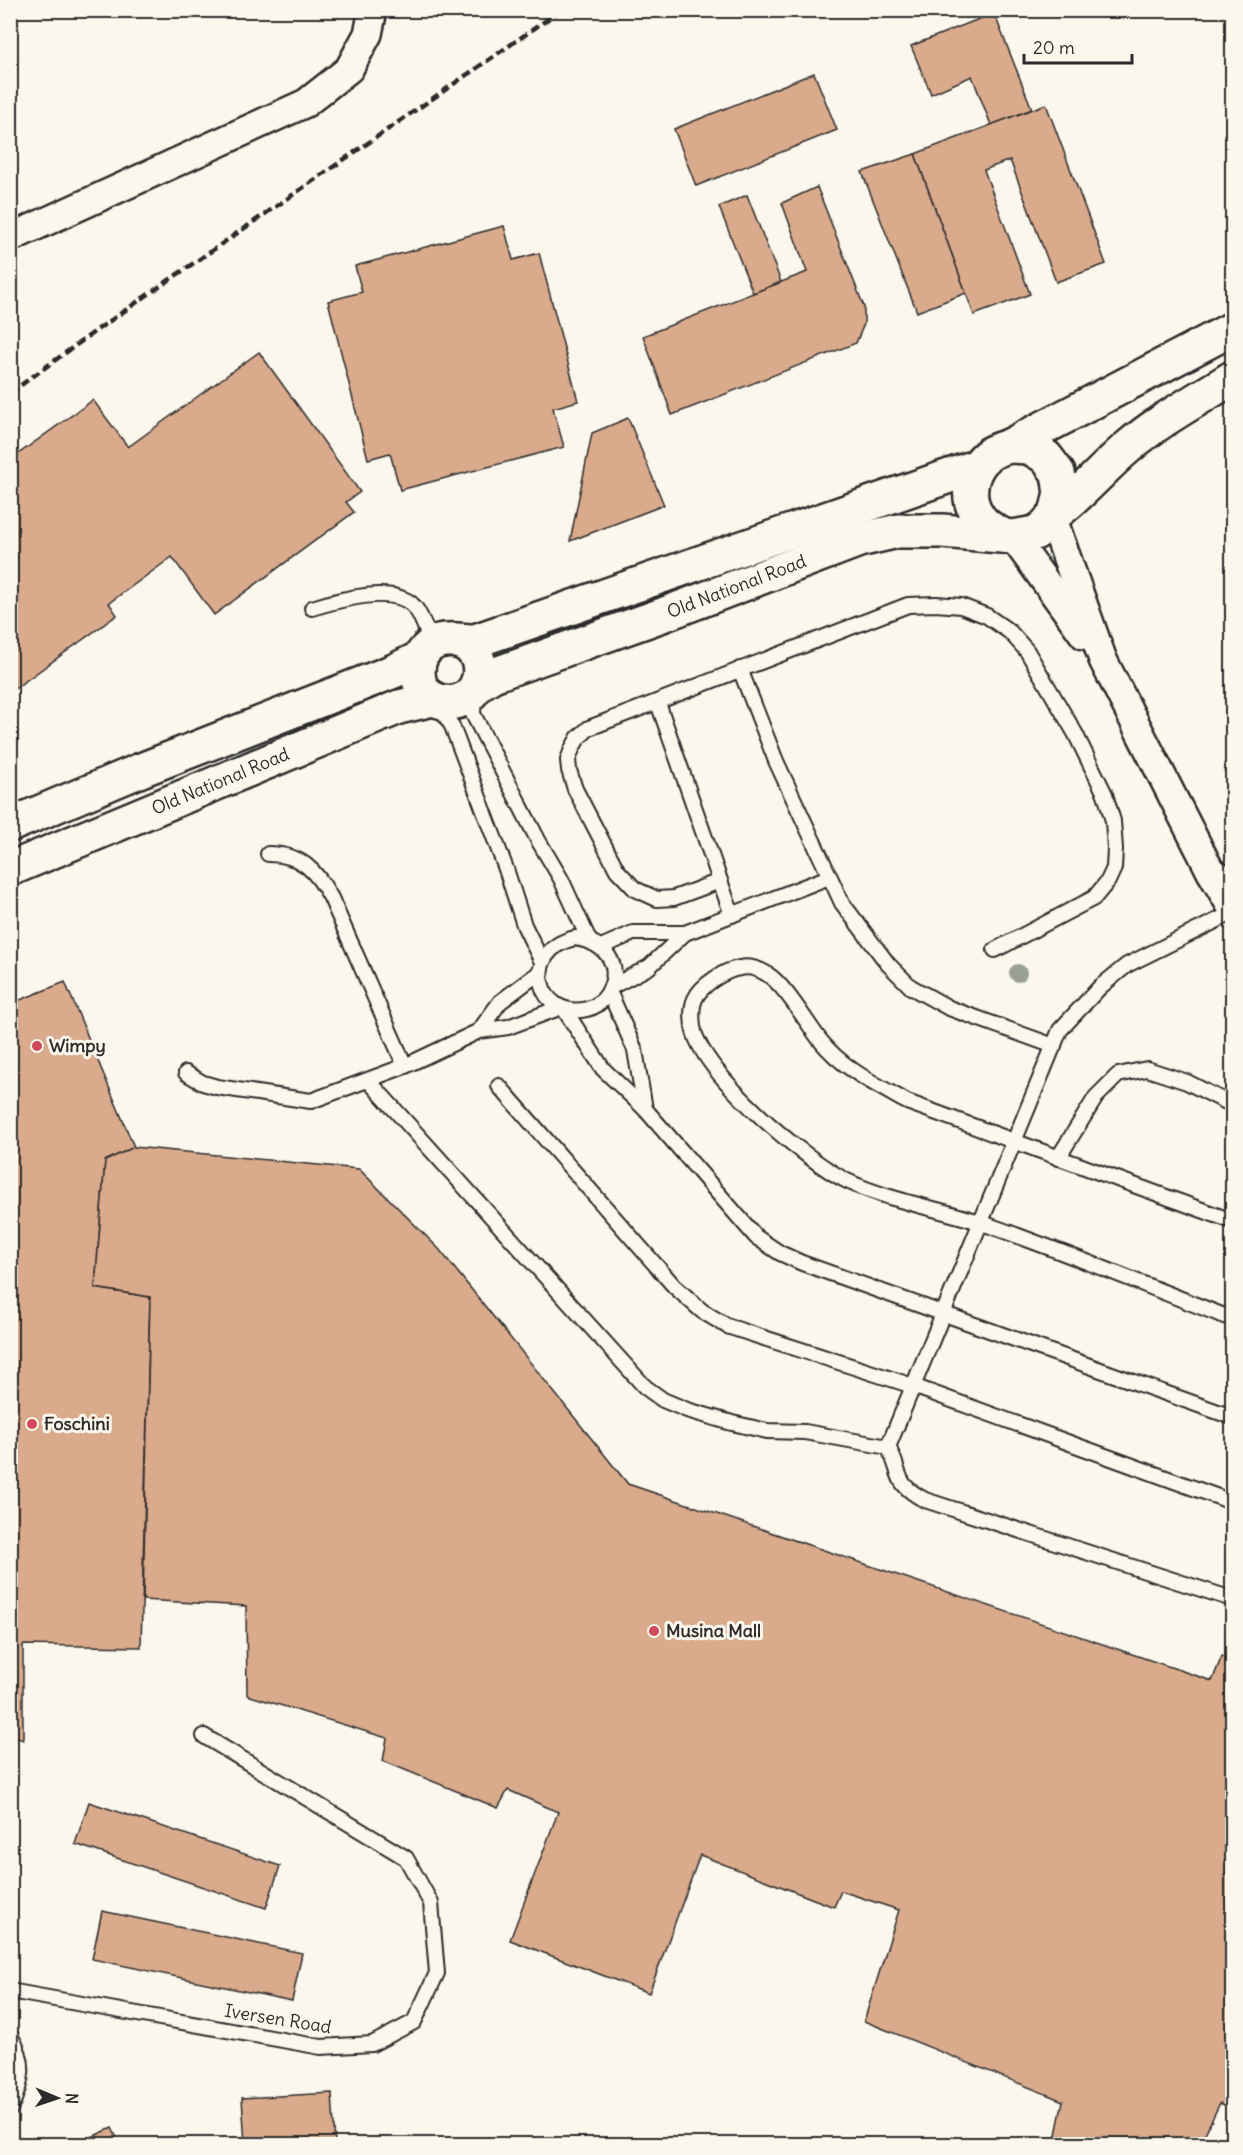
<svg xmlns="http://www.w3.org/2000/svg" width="1243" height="2155" viewBox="0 0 1243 2155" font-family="Delius,sans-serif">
	<rect width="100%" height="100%" fill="#fbf7ec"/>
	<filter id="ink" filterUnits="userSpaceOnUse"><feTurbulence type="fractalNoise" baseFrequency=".0167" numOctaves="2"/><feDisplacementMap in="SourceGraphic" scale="12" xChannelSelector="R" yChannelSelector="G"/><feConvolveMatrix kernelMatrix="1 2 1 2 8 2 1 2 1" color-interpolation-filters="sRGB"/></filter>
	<g filter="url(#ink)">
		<!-- building -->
		<g fill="#daaa8c" stroke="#2b2b2b" stroke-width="1.5">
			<polygon points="994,13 1032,109 991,125 972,76 931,94 911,46"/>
			<polygon points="814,73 837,130 696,186 674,129"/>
			<polygon points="1046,104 1106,264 1056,282 1010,160 984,170 1030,294 974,315 915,154"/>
			<polygon points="915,154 966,293 917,312 862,172"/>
			<polygon points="817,187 864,307 864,324 856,343 672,415 643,336 807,272 782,203"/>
			<polygon points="747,195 781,282 753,293 719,207"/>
			<polygon points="504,226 513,260 539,253 578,401 553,408 564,447 400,490 390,453 368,459 328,301 362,292 355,266"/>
			<polygon points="259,352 360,492 346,502 354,512 214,615 172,557 109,603 117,615 10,692 10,460 93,400 128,447"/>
			<polygon points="628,418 664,505 570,541 592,433"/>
			<polygon points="65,982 134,1147 105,1161 95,1288 150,1297 141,1647 23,1645 23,1740 10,1735 10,1004"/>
			<polygon points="134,1147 359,1169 439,1249 628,1484 1212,1681 1222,1656 1232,1660 1232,2109 1220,2103 1200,2144 1054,2144 1063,2101 864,2021 899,1910 841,1891 834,1907 700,1855 649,1993 510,1940 558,1812 508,1790 498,1808 383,1761 387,1738 247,1695 246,1606 143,1600 150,1297 95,1288 105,1161"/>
			<polygon points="89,1802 280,1866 266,1908 75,1844"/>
			<polygon points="102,1911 302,1953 292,2001 92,1959"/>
			<polygon points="332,2093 335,2144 245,2144 242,2098"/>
			<polygon points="112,2128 120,2144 76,2144"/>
		</g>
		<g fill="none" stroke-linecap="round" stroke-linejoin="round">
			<defs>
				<g id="lane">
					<path d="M312 608C338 600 398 583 416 609 423 619 427 633 432 644"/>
					<polyline points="740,669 776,761 842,903 888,964 911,987 949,1008 1054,1046"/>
					<polyline points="474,695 473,714 538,840 561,879 589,940"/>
					<polyline points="437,703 452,726 506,869 524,925 542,962"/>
					<polyline points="658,703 732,915"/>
					<path d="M268 854C301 854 316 870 331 898L405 1066 479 1031 508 1027 559 1008"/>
					<polyline points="720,881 674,898 657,899 635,889 617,870 575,789 569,770 568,760 572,749 578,738 589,728 908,605 936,604 961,606 987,616 1010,632 1027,651 1075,733 1105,794 1113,821 1115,849 1114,868 1108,881 1094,898 995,950"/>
					<path d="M575 938C604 942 624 964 608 993 603 1001 596 1007 587 1009 538 1021 518 951 575 938Z"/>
					<polyline points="601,947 633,933 685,933 829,877"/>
					<polyline points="611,987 649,967 685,933"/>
					<polyline points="609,991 635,1050 645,1109"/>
					<polyline points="564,1009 603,1069 645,1109 756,1237 780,1253 802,1263 1232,1417"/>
					<polyline points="479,1031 500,1002 540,972"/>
					<polyline points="186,1073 203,1083 217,1087 311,1101 405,1066"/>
					<path d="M369 1081 645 1387 663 1400 687 1410 732 1423 767 1431 805 1432 888 1447C903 1474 892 1483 925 1500L1232 1599"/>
					<polyline points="499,1086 674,1286 702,1311 727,1326 913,1386 1232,1502"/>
					<polyline points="1058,1158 1096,1097 1118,1075 1147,1069 1187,1082 1232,1105"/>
					<path d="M1232 1221 907 1102C875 1084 843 1069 820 1040 806 1022 785 985 767 974 759 969 749 966 740 968 725 970 701 985 695 999 691 1008 692 1018 693 1027 701 1073 806 1161 847 1181 890 1201 938 1208 982 1223 1066 1252 1149 1287 1232 1319"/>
					<polyline points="888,1447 1060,1030 1100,987 1127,965 1232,913"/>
					<polyline points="10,1991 321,2047 372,2044 414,2022 437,1973 431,1903 406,1858 204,1736"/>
					<path d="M10 2035C27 2063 23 2080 10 2109"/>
				</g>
				<g id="street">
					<polyline points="10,238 306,103 349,69 368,34 373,10"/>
					<polyline points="1053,519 1103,660 1211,872 1232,882"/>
					<polyline points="1013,537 1084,635"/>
					<polyline points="1211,872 1232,908"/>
				</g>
				<g id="primary">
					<path d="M1056 513C1082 494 1103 468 1128 447 1159 420 1197 400 1232 378"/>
					<path d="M1004 536C994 531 984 526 978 516 964 496 971 466 991 453 996 450 1003 448 1009 446L1232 329"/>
					<path d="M456 641C496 650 482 713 439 701 411 693 411 650 439 641 450 638 464 641 475 641L978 466"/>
					<path id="s1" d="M477 685 493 675 665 614 859 540 898 531H942L1013 537 1035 533 1044 527 1056 513 1061 494 1058 473 1046 457 1029 447 1009 446"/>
					<polyline points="10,825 141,770 394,671 420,658"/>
					<path id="s2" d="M10 869 399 707 433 699"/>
				</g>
			</defs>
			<!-- lane casing -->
			<use href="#lane" stroke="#2b2b2b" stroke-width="18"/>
			<!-- street casing -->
			<use href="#street" stroke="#2b2b2b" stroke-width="32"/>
			<!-- primary casing -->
			<use href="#primary" stroke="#2b2b2b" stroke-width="38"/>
			<!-- lane -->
			<use href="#lane" stroke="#fbf7ec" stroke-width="14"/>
			<!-- street -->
			<use href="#street" stroke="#fbf7ec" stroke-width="27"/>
			<!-- primary -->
			<use href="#primary" stroke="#fbf7ec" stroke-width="33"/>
			<!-- rail -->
			<polyline stroke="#2b2b2b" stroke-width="4.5" stroke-dasharray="9 4.5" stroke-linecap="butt" points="10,393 101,327 561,10"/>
		</g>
		<!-- trees -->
		<circle fill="#99a092" cx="1018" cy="973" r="9"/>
	</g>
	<!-- markers -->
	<g fill="#d1495b" stroke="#fbf7ec" stroke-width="2">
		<circle cx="37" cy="1046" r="6"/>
		<circle cx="32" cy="1424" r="6"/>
		<circle cx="654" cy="1631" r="6"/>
	</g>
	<g text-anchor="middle" stroke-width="6" stroke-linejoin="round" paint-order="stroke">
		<!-- street labels -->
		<g font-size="18" fill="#2b2b2b" stroke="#fbf7ec">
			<text dy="6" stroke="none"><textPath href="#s1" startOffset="278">Old National Road</textPath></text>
			<text dy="6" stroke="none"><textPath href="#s2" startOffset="228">Old National Road</textPath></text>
			<text transform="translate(278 2019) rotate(9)" y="6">Iversen Road</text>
		</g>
		<!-- poi labels -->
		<g font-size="18" font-weight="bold" fill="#2b2b2b" stroke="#fbf7ec" text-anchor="start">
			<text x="49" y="1052">Wimpy</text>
			<text x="44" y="1430">Foschini</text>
			<text x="666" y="1637">Musina Mall</text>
		</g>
	</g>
	<!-- margin -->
	<rect width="1243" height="2155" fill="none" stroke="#fbf7ec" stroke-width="36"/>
	<rect x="18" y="18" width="1207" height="2119" fill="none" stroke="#2b2b2b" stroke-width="2" filter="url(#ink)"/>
	<!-- north arrow -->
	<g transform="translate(57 2098) rotate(92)" stroke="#fbf7ec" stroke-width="4.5" paint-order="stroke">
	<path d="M0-4.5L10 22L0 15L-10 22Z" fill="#2b2b2b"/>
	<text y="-9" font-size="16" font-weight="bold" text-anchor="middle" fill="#2b2b2b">N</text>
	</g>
	<!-- scale -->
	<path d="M1024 54v9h108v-9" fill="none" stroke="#2b2b2b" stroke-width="3"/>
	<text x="1033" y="54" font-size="18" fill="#2b2b2b" stroke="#fbf7ec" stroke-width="4.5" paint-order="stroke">20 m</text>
</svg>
